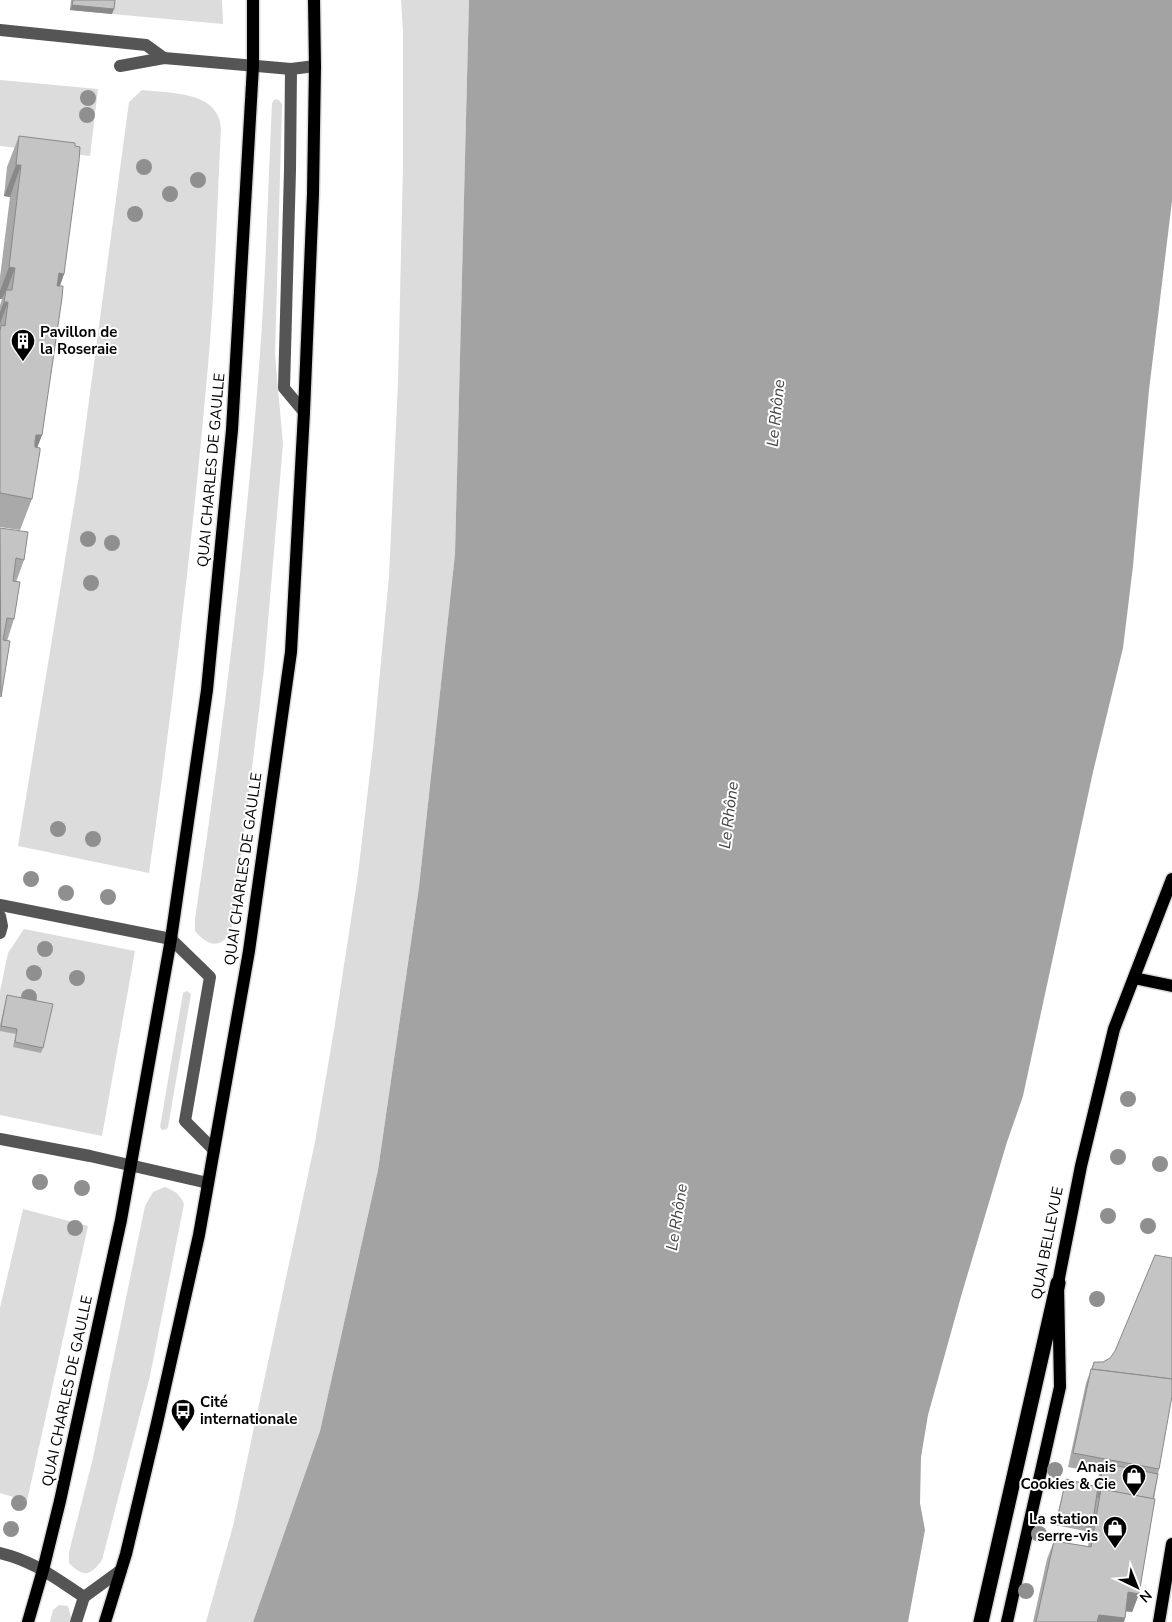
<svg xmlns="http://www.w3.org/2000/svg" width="1172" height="1622" viewBox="0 0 1172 1622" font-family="'Nunito Sans',sans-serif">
	<rect width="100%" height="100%" fill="#fff"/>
	<!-- green -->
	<g fill="#dcdcdc">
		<polygon points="113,0 222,0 223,24 112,14"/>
		<polygon points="401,0 469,0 455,554 419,887 378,1170 320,1431 253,1622 206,1622 233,1526 315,1142 335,1024 358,874 373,747 389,576 398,383 403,167 403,32"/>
		<polygon points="0,80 98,89 90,156 0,146"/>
		<path d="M142 90C165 93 207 91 218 116 220 120 220 124 221 128 217 207 215 287 208 366 193 536 173 704 149 873L18 846 79 475 129 102Z"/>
		<path d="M275 99 279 100 282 104 275 355 283 444 264 669 237 891C235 903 235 926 228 935 218 951 204 942 195 931V919C223 732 246 544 260 354 266 271 268 187 272 103Z"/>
		<polygon points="24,929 135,951 102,1136 0,1115 0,991 8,953"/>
		<polygon points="187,991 191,994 168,1127 167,1129 162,1130 160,1127 183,993"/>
		<path d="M165 1187C175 1191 180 1194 184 1204L150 1376 102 1560C90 1576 84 1578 69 1563V1552L93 1458 145 1206 153 1192Z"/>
		<polygon points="23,1209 88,1226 27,1501 0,1493 0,1308"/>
		<polygon points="59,1605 68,1606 71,1617 70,1622 50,1622 53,1610"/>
	</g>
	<!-- water -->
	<polygon fill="#a3a3a3" points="469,0 1172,0 1172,201 1149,390 1133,566 1123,648 1093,772 1023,1096 1007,1142 962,1293 928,1415 921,1457 920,1503 925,1530 908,1622 253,1622 320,1431 378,1170 419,887 455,554"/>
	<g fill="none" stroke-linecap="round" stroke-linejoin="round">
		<defs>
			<g id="major">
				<polyline points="1134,978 1172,986"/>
				<polyline points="28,1622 43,1570 60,1501 121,1220 171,939 207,690 232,430 253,66 253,0"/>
				<polyline points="105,1622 126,1554 157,1423 199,1235 249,951 291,652 304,412 313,194 315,66 314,0"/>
				<polyline points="1007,1622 1060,1387 1058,1283 1081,1166 1114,1029 1172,879"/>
				<polyline points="1159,1622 1172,1544"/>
			</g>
			<polyline id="highway" points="981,1622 1058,1283"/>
		</defs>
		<!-- major casing -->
		<use href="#major" stroke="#dbdbdb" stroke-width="15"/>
		<!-- highway casing -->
		<use href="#highway" stroke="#dbdbdb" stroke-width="18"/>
		<!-- minor -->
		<g stroke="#555" stroke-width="12">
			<polyline points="0,30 146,45 164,58"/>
			<polyline points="120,66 164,58 291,69 315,66"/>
			<polyline points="291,69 290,170 284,388 304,412"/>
			<polyline points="0,905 171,939 210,977 185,1121 214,1150"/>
			<polyline points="0,916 2,926 0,933"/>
			<polyline points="0,1139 90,1156 208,1183"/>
			<path d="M0 1553C34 1561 55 1578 84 1597L76 1622"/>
			<polyline points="84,1597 121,1570"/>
		</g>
		<!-- major -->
		<use href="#major" stroke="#000" stroke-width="12"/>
		<!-- highway -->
		<use href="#highway" stroke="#000" stroke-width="15"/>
	</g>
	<!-- trees -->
	<g fill="#8f8f8f">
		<circle cx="88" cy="98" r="8"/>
		<circle cx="87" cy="115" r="8"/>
		<circle cx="144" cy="167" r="8"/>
		<circle cx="198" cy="180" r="8"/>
		<circle cx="170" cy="194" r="8"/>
		<circle cx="135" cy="214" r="8"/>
		<circle cx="88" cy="539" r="8"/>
		<circle cx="112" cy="543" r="8"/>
		<circle cx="91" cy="583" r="8"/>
		<circle cx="58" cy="829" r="8"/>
		<circle cx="93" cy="839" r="8"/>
		<circle cx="31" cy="879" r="8"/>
		<circle cx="66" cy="893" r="8"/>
		<circle cx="108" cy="897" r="8"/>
		<circle cx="45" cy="949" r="8"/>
		<circle cx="34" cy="973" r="8"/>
		<circle cx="77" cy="978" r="8"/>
		<circle cx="29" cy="997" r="8"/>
		<circle cx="1128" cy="1099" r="8"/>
		<circle cx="1118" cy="1157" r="8"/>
		<circle cx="1160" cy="1164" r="8"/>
		<circle cx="40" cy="1182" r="8"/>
		<circle cx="82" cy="1188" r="8"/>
		<circle cx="1108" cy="1216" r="8"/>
		<circle cx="1148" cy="1226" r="8"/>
		<circle cx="75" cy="1228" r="8"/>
		<circle cx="1097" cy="1299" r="8"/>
		<circle cx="1055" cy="1470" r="8"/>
		<circle cx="19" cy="1503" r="8"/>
		<circle cx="11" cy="1529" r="8"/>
		<circle cx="1039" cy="1534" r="8"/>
		<circle cx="1026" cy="1591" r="8"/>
	</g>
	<!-- wall -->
	<g fill="#a9a9a9">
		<polygon points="71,0 115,0 112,14 70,10"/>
		<polygon points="19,136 64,274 60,286 42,435 37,447 32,499 20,530 0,527 0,305 2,299 0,299 0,277 10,197 4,196 7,167"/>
		<polygon points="0,528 24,560 16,582 14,619 7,641 0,699"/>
		<polygon points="7,995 43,1048 41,1053 13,1047 16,1034 0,1031 0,1026"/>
		<polygon points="1094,1362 1159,1469 1158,1474 1139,1594 1132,1612 1126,1611 1124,1622 1033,1622 1047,1559 1054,1541 1088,1547 1090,1532 1055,1525 1066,1479 1097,1487 1099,1473 1068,1467 1086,1383"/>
	</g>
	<!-- shaded-wall -->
	<g fill="#898989">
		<polygon points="72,5 114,9 112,14 70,10"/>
		<polygon points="16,165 21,165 10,197 4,196"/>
		<polygon points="9,267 15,268 5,295 6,290 2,299 0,299 0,291"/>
		<polygon points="59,273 64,274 53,305"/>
		<polygon points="4,302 8,302 0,324 0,312"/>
		<polygon points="36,435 42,435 30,467"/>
		<polygon points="1128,1592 1139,1594 1132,1612 1122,1611"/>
		<polygon points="1099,1615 1125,1618 1124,1622 1096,1622"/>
	</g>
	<!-- building -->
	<g fill="#c4c4c4" stroke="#898989">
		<polygon points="73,0 115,0 114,9 72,5"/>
		<polygon points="19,136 75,143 75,146 80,147 79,161 64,274 59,273 57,286 63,286 62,298 42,435 36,435 35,441 35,447 40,448 40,451 32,499 0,493 0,331 1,325 5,326 8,302 4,302 6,290 12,290 15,268 9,267 21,165 16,165"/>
		<polygon points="0,528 28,532 24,560 16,558 13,581 20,582 14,619 7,618 3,640 10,641 1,697"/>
		<polygon points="7,995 53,1004 43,1048 15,1042 17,1029 1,1026"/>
		<polygon points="1155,1255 1172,1258 1172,1379 1092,1369 1094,1362 1103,1362 1110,1358 1115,1351"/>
		<polygon points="1091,1369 1172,1379 1172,1396 1159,1469 1073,1453"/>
		<polygon points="1103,1463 1158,1474 1153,1499 1101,1489 1098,1498"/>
		<polygon points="1066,1479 1098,1487 1092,1527 1057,1520"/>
		<polygon points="1101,1489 1155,1499 1139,1594 1128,1592 1125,1618 1099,1615 1097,1622 1036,1622 1054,1541 1091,1547"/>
	</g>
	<!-- icons -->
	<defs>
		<symbol id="building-pin" viewBox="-11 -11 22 30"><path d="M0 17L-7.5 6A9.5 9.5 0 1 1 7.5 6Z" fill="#000" stroke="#fff"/><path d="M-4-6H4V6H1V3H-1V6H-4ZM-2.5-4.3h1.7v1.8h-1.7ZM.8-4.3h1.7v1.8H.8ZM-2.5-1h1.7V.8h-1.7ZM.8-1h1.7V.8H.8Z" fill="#fff"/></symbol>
		<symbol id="bus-pin" viewBox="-11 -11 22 30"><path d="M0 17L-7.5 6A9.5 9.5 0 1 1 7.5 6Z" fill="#000" stroke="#fff"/><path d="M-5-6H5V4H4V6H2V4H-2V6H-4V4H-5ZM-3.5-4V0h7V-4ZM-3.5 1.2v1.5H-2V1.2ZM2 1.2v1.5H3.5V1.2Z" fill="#fff"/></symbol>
		<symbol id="shop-pin" viewBox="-11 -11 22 30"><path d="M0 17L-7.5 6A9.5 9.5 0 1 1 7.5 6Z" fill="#000" stroke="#fff"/><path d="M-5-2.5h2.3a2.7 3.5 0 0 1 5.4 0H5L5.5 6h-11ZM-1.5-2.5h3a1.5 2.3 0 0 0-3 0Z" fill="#fff"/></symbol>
	</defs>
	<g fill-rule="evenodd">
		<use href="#building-pin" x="9" y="327" width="28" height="38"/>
		<use href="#bus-pin" x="169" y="1397" width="28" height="38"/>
		<use href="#shop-pin" x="1120" y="1462" width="28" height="38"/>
		<use href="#shop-pin" x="1101" y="1514" width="28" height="38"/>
	</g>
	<g text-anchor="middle" stroke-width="4" stroke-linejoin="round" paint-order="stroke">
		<!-- poi labels -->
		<g font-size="15" font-weight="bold" fill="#000" stroke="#fff" text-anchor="start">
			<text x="40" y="337">Pavillon de<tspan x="40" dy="17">la Roseraie</tspan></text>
			<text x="200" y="1407">Cité<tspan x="200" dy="17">internationale</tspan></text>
			<text x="1116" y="1472" text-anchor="end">Anais<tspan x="1116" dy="17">Cookies &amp; Cie</tspan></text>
			<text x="1098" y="1524" text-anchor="end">La station<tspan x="1098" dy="17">serre-vis</tspan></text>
		</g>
		<!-- street labels -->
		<g font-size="15" fill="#000" stroke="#fff">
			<text transform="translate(211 470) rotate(-85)" y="5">QUAI CHARLES DE GAULLE</text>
			<text transform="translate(243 869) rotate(-82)" y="5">QUAI CHARLES DE GAULLE</text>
			<text transform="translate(1047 1243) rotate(-79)" y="5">QUAI BELLEVUE</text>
			<text transform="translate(67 1391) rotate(-78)" y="5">QUAI CHARLES DE GAULLE</text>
		</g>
		<!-- water labels -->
		<g font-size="16" font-style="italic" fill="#444" stroke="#fff">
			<text transform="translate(775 413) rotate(-84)" y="6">Le Rhône</text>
			<text transform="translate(728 815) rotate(-83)" y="6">Le Rhône</text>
			<text transform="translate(676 1217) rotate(-81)" y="6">Le Rhône</text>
		</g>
	</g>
	<!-- north arrow -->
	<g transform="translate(1137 1587) rotate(137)" stroke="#ffffff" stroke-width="4" paint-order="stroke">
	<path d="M0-4L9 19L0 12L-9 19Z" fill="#000000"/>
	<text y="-8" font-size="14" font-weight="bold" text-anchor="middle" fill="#000000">N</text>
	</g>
</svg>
